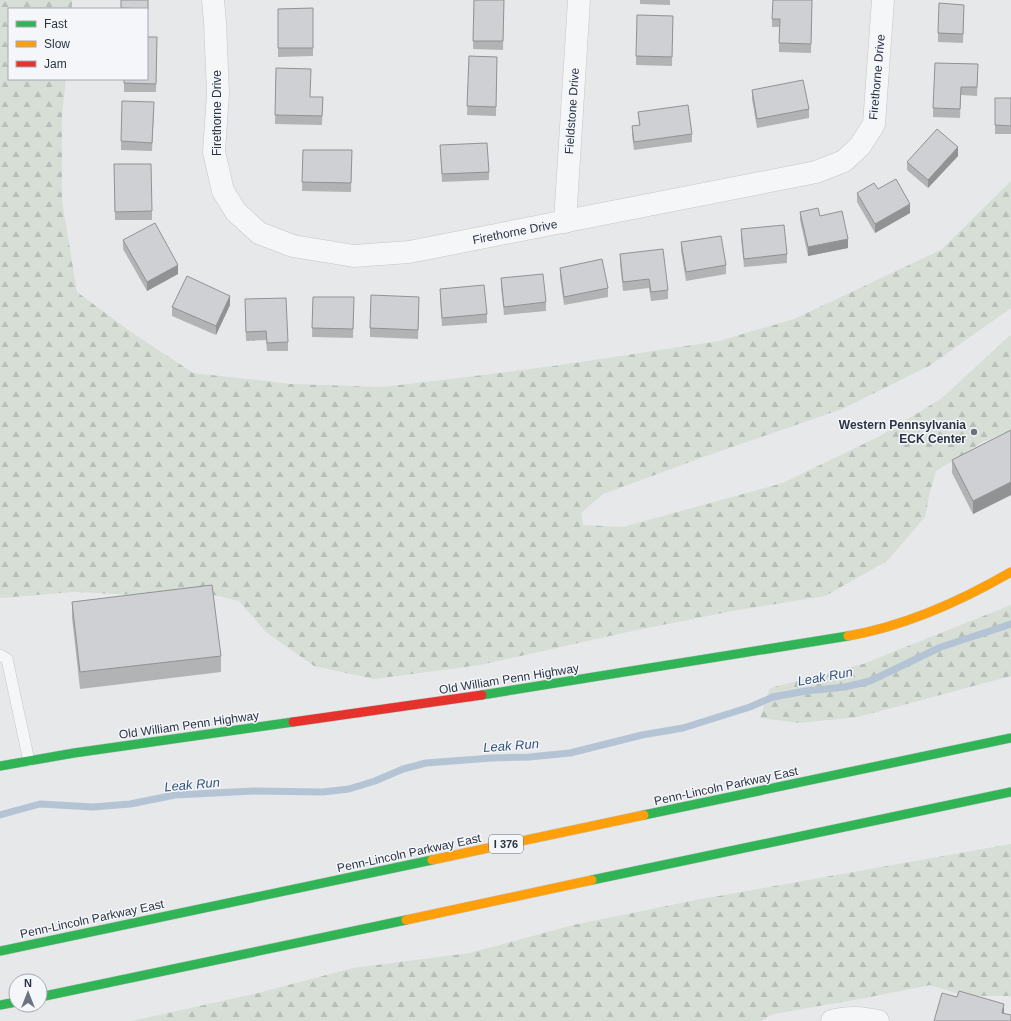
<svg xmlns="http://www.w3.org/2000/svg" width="1011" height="1021" viewBox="0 0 1011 1021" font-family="Helvetica,sans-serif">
	<defs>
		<pattern id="forest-firs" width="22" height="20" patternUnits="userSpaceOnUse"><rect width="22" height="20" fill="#d6ded6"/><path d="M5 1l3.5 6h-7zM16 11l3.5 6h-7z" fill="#b8bfb9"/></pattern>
	</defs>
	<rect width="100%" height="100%" fill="#e6e8ea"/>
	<!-- forest -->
	<g fill="url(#forest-firs)">
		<polygon points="0,0 72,0 72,9 9,9 9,79 66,79 62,114 62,201 77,292 131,332 193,373 291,384 382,387 459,378 561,365 719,341 794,319 941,250 1011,181 1011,308 929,366 842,409 709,455 603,494 581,513 583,525 623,527 783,483 882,435 942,398 1007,338 1011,335 1011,430 981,443 936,471 929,496 925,517 887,561 825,596 738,610 632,631 480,665 374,679 314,666 266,632 239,601 193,590 136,595 74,592 0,598"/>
		<polygon points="1011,605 1011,676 858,717 799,723 760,718 770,688 863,664"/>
		<polygon points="1011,844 1011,996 966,996 930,985 860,999 773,1014 761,1021 132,1021 258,993 353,968 470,953 573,925 696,900"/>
	</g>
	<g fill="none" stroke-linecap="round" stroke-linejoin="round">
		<!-- stream -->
		<polyline stroke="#b4c4d5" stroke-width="7" points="0,815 40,804 93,807 130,804 175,795 253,791 323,792 349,789 375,781 403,769 426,763 492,758 529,757 570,753 642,735 683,728 750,707 773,697 806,691 845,687 870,681 941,647 1011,624"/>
		<defs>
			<polyline id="lane" points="0,655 7,659 29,761"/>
			<g id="street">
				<polyline points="213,0 215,22 218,93 214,152 223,191 236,212 259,233 293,246 354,256 409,252 816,172 844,161 860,146 874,124 883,0"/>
				<polyline points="565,222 579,0"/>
				<path d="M832 1021C848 1016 863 1018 878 1021"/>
			</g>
			<g id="fast">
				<polyline points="482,695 848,636"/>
				<polyline points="0,766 74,753 293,722"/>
				<polyline points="644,815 1011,738"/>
				<polyline points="592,880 1011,792"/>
				<polyline points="0,951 432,860"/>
				<polyline points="40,997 406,920"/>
				<polyline points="0,1005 16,1002"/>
			</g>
			<g id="slow">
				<path d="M848 636C905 626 961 601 1011 572"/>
				<polyline points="432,860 644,815"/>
				<polyline points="406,920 592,880"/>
			</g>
			<polyline id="jam" points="293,722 482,695"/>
		</defs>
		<!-- lane casing -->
		<use href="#lane" stroke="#c4c6c8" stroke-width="12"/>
		<!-- street casing -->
		<use href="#street" stroke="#c4c6c8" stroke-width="23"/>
		<!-- fast casing -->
		<use href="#fast" stroke="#c4c6c8" stroke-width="10"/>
		<!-- slow casing -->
		<use href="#slow" stroke="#c4c6c8" stroke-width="10"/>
		<!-- jam casing -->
		<use href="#jam" stroke="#c4c6c8" stroke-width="10"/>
		<!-- lane -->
		<use href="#lane" stroke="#f5f6f7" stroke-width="11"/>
		<!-- street -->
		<use href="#street" stroke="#f5f6f7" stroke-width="22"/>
		<!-- fast -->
		<use href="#fast" stroke="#30b455" stroke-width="9"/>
		<!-- slow -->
		<use href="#slow" stroke="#ff9f0a" stroke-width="9"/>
		<!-- jam -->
		<use href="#jam" stroke="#e5322d" stroke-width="9"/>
	</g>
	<!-- wall -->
	<g fill="#b1b3b5">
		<polygon points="121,0 148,0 148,18 147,18 147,9 121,9"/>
		<polygon points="474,0 504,0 503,50 473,49"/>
		<polygon points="640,0 670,0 670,5 640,4"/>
		<polygon points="812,0 811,53 779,52 779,27 772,27 772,19"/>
		<polygon points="313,8 313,56 278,57 278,9"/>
		<polygon points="964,13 963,43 938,42 938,33"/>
		<polygon points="673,16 672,66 636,65 636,56"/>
		<polygon points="157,37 156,92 124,92 124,79"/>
		<polygon points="469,56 497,57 496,116 467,115"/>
		<polygon points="276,68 310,97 323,97 322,125 275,124"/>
		<polygon points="978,73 977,96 961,95 960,118 933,117 933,108"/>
		<polygon points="752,90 809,109 809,118 757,128 752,99"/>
		<rect x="995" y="98" width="16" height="36"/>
		<polygon points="154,111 152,151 121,150 121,141"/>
		<polygon points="638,112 692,134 692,142 634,150 632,135 632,126 639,125"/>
		<polygon points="440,145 489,172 489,180 442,182"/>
		<polygon points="303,150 352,150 351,192 302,191"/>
		<polygon points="958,156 928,188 907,170 907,162"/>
		<polygon points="114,164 152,211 152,220 115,220"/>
		<polygon points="857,193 910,213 875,233 857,202"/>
		<polygon points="800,212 848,248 808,256 800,220"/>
		<polygon points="741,229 787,254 787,263 744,267 741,238"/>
		<polygon points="123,240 178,274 147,291 123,249"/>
		<polygon points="681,242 726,265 726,274 686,281 681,251"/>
		<polygon points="620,254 668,290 668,299 651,301 649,288 623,291 620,263"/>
		<polygon points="560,268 608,288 608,297 564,305 560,277"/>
		<polygon points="501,278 546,302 546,311 504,315 501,287"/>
		<polygon points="440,289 487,314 487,323 442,326 440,298"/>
		<polygon points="313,297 354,297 353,338 312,337"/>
		<polygon points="245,299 288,342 288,351 267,351 266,340 246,341"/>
		<polygon points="230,305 216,335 172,316 172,307"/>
		<polygon points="419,305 418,339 370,337 370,328"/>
		<polygon points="1011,430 1011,495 973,514 952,473 952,460"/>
		<polygon points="72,602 221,656 221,672 80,689 72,618"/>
	</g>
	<!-- shaded-wall -->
	<g fill="#909294">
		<polygon points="958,147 958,156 928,188 928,180"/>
		<polygon points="910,204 910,213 875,233 875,224"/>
		<polygon points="848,239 848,248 808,256 808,247"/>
		<polygon points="178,265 178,274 147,291 147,282"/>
		<polygon points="230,296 230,305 216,335 216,326"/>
		<polygon points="1011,482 1011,495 973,514 973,501"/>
		<polygon points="1004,1004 1004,1021 1002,1013"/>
	</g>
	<!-- building -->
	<g fill="#ced0d3" stroke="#909294">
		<polygon points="121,0 148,0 148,9 121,8"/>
		<polygon points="474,0 504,0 503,41 473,41"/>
		<polygon points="773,0 812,0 811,44 779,43 780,19 772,19"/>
		<polygon points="939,3 964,5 963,34 938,33"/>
		<polygon points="313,8 313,48 278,48 278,9"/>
		<polygon points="637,15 673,16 672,57 636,56"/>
		<polygon points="147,37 157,37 156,84 124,83 124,79 147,79"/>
		<polygon points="469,56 497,57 496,107 467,106"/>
		<polygon points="935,63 978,64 977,87 961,87 960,109 933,108"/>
		<polygon points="276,68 311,69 310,97 323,97 322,116 275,115"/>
		<polygon points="803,80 809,109 757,119 752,90"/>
		<polygon points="995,98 1011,98 1011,126 995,125"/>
		<polygon points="122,101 154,102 152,143 121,141"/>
		<polygon points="688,105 692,134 634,142 632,126 640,125 638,112"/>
		<polygon points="937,129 958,147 928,180 907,162"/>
		<polygon points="487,143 489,172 442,174 440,145"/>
		<polygon points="303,150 352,150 351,183 302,182"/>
		<polygon points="114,164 151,164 152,211 115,212"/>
		<polygon points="896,179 910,204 875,224 857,193 874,183 878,189"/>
		<polygon points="818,208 820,216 842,211 848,239 808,247 800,212"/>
		<polygon points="155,223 178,265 147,282 123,240"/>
		<polygon points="784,225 787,254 744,259 741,229"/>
		<polygon points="721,236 726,265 686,272 681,242"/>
		<polygon points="663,249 668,290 651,292 649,279 623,282 620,254"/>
		<polygon points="602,259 608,288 564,297 560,268"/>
		<polygon points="543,274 546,302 504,307 501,278"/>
		<polygon points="187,276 230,296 216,326 172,307"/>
		<polygon points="484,285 487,314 442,318 440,289"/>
		<polygon points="371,295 419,297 418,330 370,328"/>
		<polygon points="313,297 354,297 353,329 312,328"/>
		<polygon points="286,298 288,342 267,343 266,331 246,332 245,299"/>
		<polygon points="1011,430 1011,482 973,501 952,460"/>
		<polygon points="212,585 221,656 80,672 72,602"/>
		<polygon points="959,991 1004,1004 1002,1013 1011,1015 1011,1021 934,1021 942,993 957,997"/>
	</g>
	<!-- markers -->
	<circle fill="#6c737f" stroke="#f4f6f9" stroke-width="1.5" cx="974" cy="432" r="4"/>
	<g text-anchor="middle" stroke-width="3" stroke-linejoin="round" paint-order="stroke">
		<!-- shield labels -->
		<rect fill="#f4f6f9" stroke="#676e7b" stroke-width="1" x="489" y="835" width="34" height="18" rx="3"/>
		<g font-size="11" font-weight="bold" fill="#2b3445">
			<text x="506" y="848">I 376</text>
		</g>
		<!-- street labels -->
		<g font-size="12" fill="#2b3445" stroke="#f4f6f9">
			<text transform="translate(877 77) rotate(-85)" y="4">Firethorne Drive</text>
			<text transform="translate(572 111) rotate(-86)" y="4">Fieldstone Drive</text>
			<text transform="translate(217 113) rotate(-90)" y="4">Firethorne Drive</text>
			<text transform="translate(515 232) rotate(-11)" y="4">Firethorne Drive</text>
			<text transform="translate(509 679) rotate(-9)" y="4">Old William Penn Highway</text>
			<text transform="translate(189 725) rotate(-8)" y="4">Old William Penn Highway</text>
			<text transform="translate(726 786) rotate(-12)" y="4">Penn-Lincoln Parkway East</text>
			<text transform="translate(409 853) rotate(-12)" y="4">Penn-Lincoln Parkway East</text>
			<text transform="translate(92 919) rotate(-12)" y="4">Penn-Lincoln Parkway East</text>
		</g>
		<!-- poi labels -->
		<g font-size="12" font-weight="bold" fill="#2b3445" stroke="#f4f6f9" text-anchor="end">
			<text x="966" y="429">Western Pennsylvania<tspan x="966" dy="14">ECK Center</tspan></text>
		</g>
		<!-- water labels -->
		<g font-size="13" font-style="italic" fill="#34527a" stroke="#f4f6f9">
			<text transform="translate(825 676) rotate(-10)" y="5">Leak Run</text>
			<text transform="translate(511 745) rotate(-4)" y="5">Leak Run</text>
			<text transform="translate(192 784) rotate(-5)" y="5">Leak Run</text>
		</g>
	</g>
	<!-- legend -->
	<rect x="8" y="8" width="140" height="72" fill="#f4f6f9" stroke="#a4a8b1"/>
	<rect x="16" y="21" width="20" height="6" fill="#30b455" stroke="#a4a8b1"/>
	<text x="44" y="28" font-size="12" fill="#2b3445">Fast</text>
	<rect x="16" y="41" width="20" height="6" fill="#ff9f0a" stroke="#a4a8b1"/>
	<text x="44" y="48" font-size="12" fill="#2b3445">Slow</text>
	<rect x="16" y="61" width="20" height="6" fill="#e5322d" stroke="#a4a8b1"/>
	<text x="44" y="68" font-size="12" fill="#2b3445">Jam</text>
	<!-- north arrow -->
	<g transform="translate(28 993)"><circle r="19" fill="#f4f6f9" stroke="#a4a8b1"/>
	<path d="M0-3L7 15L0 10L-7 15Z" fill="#6c737f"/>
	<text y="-6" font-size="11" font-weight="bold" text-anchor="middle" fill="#2b3445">N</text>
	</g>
</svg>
